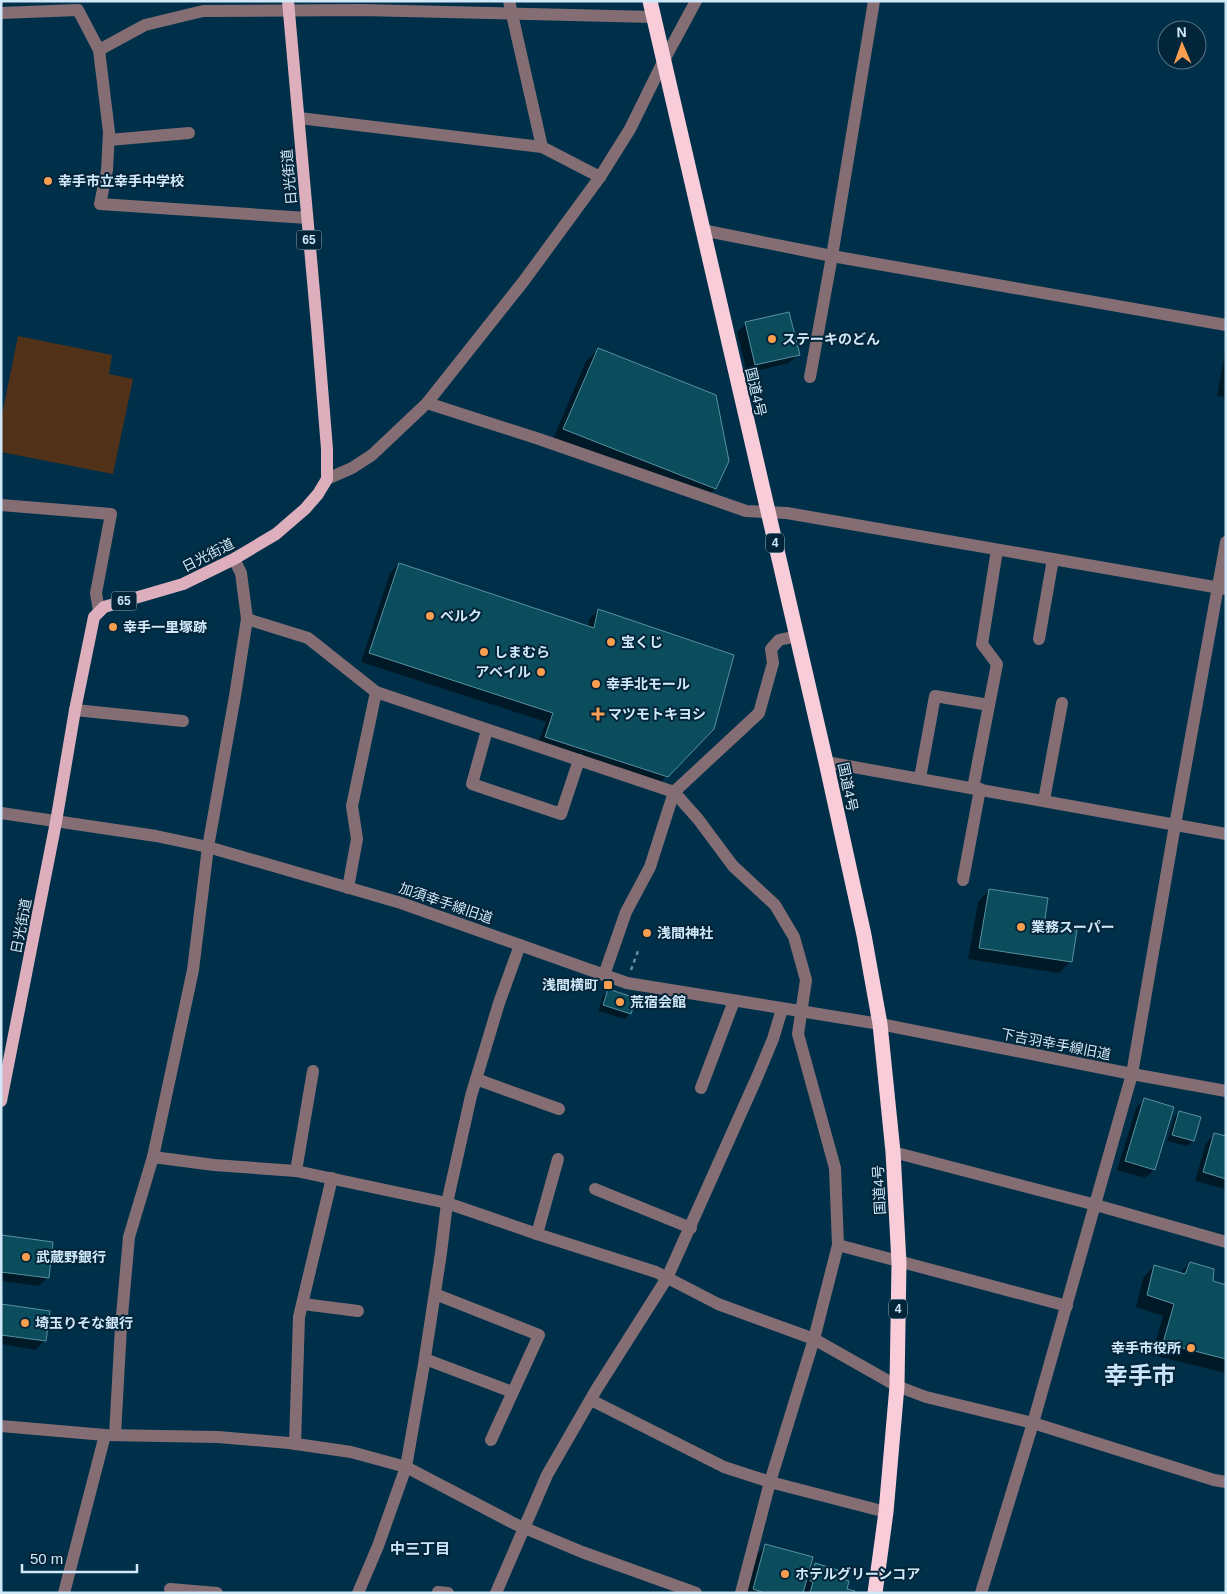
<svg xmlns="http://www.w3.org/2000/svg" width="1227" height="1594" viewBox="0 0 1227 1594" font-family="Helvetica,'Noto Sans JP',sans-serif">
	<rect width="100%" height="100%" fill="#003049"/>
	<!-- green -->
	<polygon fill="#513218" points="18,336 112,355 109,374 133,379 113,474 1,452 1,420"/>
	<!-- shadow -->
	<g fill="#0007">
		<polygon points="746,324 798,355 789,363 747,373 737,332"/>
		<polygon points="598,350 715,489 704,500 552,441 586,361"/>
		<polygon points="1225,352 1226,352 1226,397 1217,396"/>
		<polygon points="399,564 588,628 589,619 598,611 713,728 658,785 537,746 546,722 361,662 390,573"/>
		<polygon points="989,890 1042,926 1070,962 1059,973 968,959 978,902"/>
		<polygon points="608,991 630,1013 625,1019 598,1011 603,996"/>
		<polygon points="1144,1099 1173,1108 1154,1170 1145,1178 1117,1170 1136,1108"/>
		<polygon points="1179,1112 1199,1118 1193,1141 1187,1146 1167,1141 1174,1118"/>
		<polygon points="1215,1134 1226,1137 1226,1189 1195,1181 1206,1143"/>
		<polygon points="1,1236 47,1278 39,1286 1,1281"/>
		<polygon points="1190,1263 1211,1282 1226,1286 1226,1373 1152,1355 1163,1316 1136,1307 1143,1278 1154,1266 1179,1274"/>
		<polygon points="1,1305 49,1312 44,1341 36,1350 1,1344"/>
		<polygon points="766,1545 807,1573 816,1565 835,1578 846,1590 853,1593 805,1593 805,1591 803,1590 802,1593 746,1593 757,1554"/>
	</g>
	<!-- building -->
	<g fill="#0b4d5c" stroke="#5791a2">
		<polygon points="789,312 800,355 755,365 745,322"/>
		<polygon points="598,348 716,395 729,461 716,489 563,429"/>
		<polygon points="399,563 594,628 598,609 734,655 714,729 668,777 545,737 553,713 369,653"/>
		<polygon points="989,889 1048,898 1044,925 1077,930 1072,962 979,948"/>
		<polygon points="608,989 636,998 631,1014 603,1005"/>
		<polygon points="1144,1098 1174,1107 1155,1170 1125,1161"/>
		<polygon points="1179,1111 1201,1117 1194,1141 1172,1135"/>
		<polygon points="1214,1133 1226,1136 1226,1179 1203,1172"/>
		<polygon points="1,1235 53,1242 49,1278 1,1272"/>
		<polygon points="1190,1262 1214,1269 1213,1281 1226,1285 1226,1359 1163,1343 1174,1304 1147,1295 1154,1265 1185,1274"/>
		<polygon points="1,1304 50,1311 46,1341 1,1335"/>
		<polygon points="765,1544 813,1557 803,1593 765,1593 753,1589"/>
		<polygon points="815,1563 838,1570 836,1577 849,1581 847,1589 855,1591 854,1593 810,1593 813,1582 810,1581"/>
	</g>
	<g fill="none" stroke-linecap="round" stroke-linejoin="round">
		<!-- path -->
		<polyline stroke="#688ba0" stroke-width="2.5" stroke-dasharray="4 4" stroke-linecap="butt" points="631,970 638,951"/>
		<!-- minor -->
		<g stroke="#846e74" stroke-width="12">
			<polyline points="509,1 542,147 600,177"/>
			<polyline points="1,13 78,10 99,50"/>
			<polyline points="299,118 542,147"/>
			<polyline points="109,140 189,133"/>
			<polyline points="307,218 100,204 107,170 109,132 99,50 145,25 203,11 361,10 654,17"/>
			<polyline points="702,230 832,256 1226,325"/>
			<polyline points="810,377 832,256 874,1"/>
			<polyline points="427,403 539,439 746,511 787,513 1226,589"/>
			<polyline points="327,479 352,468 372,455 427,403 523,282 600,177 630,129 663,62 696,1"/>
			<polyline points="1,505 111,514 96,593 99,611"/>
			<polyline points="247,619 308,638 376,692 674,792 698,819 733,866 775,905 794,937 806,980 798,1034 835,1168 838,1245 814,1339 770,1482 741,1593"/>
			<polyline points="1039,639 1053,559"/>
			<polyline points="75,710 183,721"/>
			<polyline points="487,730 472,784 561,814 579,760"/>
			<polyline points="826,762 1226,834"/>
			<polyline points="920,778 935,696 989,705"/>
			<polyline points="973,788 997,664 982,644 997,550"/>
			<polyline points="1044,800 1062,703"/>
			<polyline points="1,813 156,836 208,847 401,903 627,983 880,1024 1132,1074 1226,1091"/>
			<polyline points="963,880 980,789"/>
			<polyline points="348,888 357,839 352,806 376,692"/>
			<polyline points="604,975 626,912 650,867 674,792 759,713 773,663 771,649 779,640 797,636"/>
			<polyline points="476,1079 559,1109"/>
			<polyline points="701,1088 734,1001"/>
			<polyline points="893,1152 1096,1205 1226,1242"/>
			<polyline points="153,1157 214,1165 296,1171 447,1203 537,1234 656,1272 718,1304 814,1339 897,1386 926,1397 1033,1423 1214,1480 1226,1482"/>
			<polyline points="296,1171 313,1071"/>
			<polyline points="595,1189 691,1228"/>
			<polyline points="537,1234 558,1159"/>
			<polyline points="838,1245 1067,1306"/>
			<polyline points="435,1294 539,1335 491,1440"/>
			<polyline points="303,1304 358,1311"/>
			<polyline points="425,1359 512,1392"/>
			<polyline points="591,1400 724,1467 770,1482 886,1512"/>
			<polyline points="1,1426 105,1435 218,1437 289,1443 351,1452 406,1467 515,1524 582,1552 696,1593"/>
			<polyline points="115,1435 121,1327 129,1237 153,1157 193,970 208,847 235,696 247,619 241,573 234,559"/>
			<polyline points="295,1444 299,1317 332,1178"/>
			<polyline points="170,1589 217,1593"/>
			<polyline points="438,1592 448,1593"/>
			<polyline points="64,1593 105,1435"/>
			<polyline points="358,1593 378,1546 406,1467 424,1364 441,1253 447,1203 471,1096 499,1003 520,945"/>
			<polyline points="496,1593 547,1475 596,1390 667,1278 758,1075 773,1039 782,1009"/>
			<polyline points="981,1593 1033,1423 1132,1074 1175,825 1226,542"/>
		</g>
		<!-- major -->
		<polyline stroke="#ddafbd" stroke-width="12" points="1,1101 56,822 75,710 94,617 104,607 183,584 234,559 276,534 305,509 318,494 327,479 327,449 317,326 288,1"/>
		<!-- highway -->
		<polyline stroke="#f9ccda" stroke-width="15" points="650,1 826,762 864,935 880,1024 893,1152 899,1263 897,1386 886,1512 875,1593"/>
	</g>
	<!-- markers -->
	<g fill="#fb9e50" stroke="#032539" stroke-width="2">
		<circle cx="48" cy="181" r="5"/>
		<circle cx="772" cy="339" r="5"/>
		<circle cx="430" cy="616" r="5"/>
		<circle cx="113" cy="627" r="5"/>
		<circle cx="611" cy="642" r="5"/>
		<circle cx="484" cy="652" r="5"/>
		<circle cx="541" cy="672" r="5"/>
		<circle cx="596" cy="684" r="5"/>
		<path d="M595.5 706.5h5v5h5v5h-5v5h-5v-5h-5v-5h5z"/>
		<circle cx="1021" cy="927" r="5"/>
		<circle cx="647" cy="933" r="5"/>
		<rect x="603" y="980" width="10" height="10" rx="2.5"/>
		<circle cx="620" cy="1002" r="5"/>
		<circle cx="26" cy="1257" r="5"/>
		<circle cx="25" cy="1323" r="5"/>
		<circle cx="1191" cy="1348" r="5"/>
		<circle cx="785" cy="1574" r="5"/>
	</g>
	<g text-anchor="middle" stroke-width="4" stroke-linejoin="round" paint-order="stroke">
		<!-- shield labels -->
		<g fill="#032539" stroke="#93aebf" stroke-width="1">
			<rect x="296.5" y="230.5" width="25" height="19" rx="4"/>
			<rect x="766" y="533.5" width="18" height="19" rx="4"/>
			<rect x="111.5" y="591.5" width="25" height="19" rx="4"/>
			<rect x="889" y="1299.5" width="18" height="19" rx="4"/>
		</g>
		<g font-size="12" font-weight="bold" fill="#d1e8f8">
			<text x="309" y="244">65</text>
			<text x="775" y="547">4</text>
			<text x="124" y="605">65</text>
			<text x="898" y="1313">4</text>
		</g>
		<!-- street labels -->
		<g font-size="14" fill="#d1e8f8" stroke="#032539">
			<text transform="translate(289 177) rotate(-95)" y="5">日光街道</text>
			<text transform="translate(756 392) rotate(77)" y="5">国道4号</text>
			<text transform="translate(208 555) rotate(-27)" y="5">日光街道</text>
			<text transform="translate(848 787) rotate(78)" y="5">国道4号</text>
			<text transform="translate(446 903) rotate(19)" y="5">加須幸手線旧道</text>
			<text transform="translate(21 926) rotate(-79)" y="5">日光街道</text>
			<text transform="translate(1056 1044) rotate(11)" y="5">下吉羽幸手線旧道</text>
			<text transform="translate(879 1190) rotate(-93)" y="5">国道4号</text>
		</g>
		<!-- poi labels -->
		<g font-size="14" font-weight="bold" fill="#d1e8f8" stroke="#032539" text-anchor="start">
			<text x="58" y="186">幸手市立幸手中学校</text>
			<text x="782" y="344">ステーキのどん</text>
			<text x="440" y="621">ベルク</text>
			<text x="123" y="632">幸手一里塚跡</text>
			<text x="621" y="647">宝くじ</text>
			<text x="494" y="657">しまむら</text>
			<text x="531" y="677" text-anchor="end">アベイル</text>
			<text x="606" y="689">幸手北モール</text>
			<text x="608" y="719">マツモトキヨシ</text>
			<text x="1031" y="932">業務スーパー</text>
			<text x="657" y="938">浅間神社</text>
			<text x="598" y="990" text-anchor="end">浅間横町</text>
			<text x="630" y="1007">荒宿会館</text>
			<text x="36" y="1262">武蔵野銀行</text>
			<text x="35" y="1328">埼玉りそな銀行</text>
			<text x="1181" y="1353" text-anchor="end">幸手市役所</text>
			<text x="795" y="1579">ホテルグリーンコア</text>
		</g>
		<!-- neighbourhood labels -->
		<g font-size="15" font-weight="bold" fill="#cae5f9" stroke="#032539">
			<text x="420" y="1554">中三丁目</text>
		</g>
		<!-- town labels -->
		<g font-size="24" font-weight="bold" fill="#cae5f9" stroke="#032539">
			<text x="1140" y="1384">幸手市</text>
		</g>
	</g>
	<!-- border -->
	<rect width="1227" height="1594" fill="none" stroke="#d1e8f8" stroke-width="5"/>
	<!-- north arrow -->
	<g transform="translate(1182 45) rotate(358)"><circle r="24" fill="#032539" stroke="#557385"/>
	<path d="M0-4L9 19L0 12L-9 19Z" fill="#fb9e50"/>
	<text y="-8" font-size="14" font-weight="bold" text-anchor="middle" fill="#d1e8f8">N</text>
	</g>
	<!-- scale -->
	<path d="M22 1564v8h115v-8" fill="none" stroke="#d1e8f8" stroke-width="2.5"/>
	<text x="30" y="1564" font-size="15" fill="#d1e8f8" stroke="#032539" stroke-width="4" paint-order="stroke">50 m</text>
</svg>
